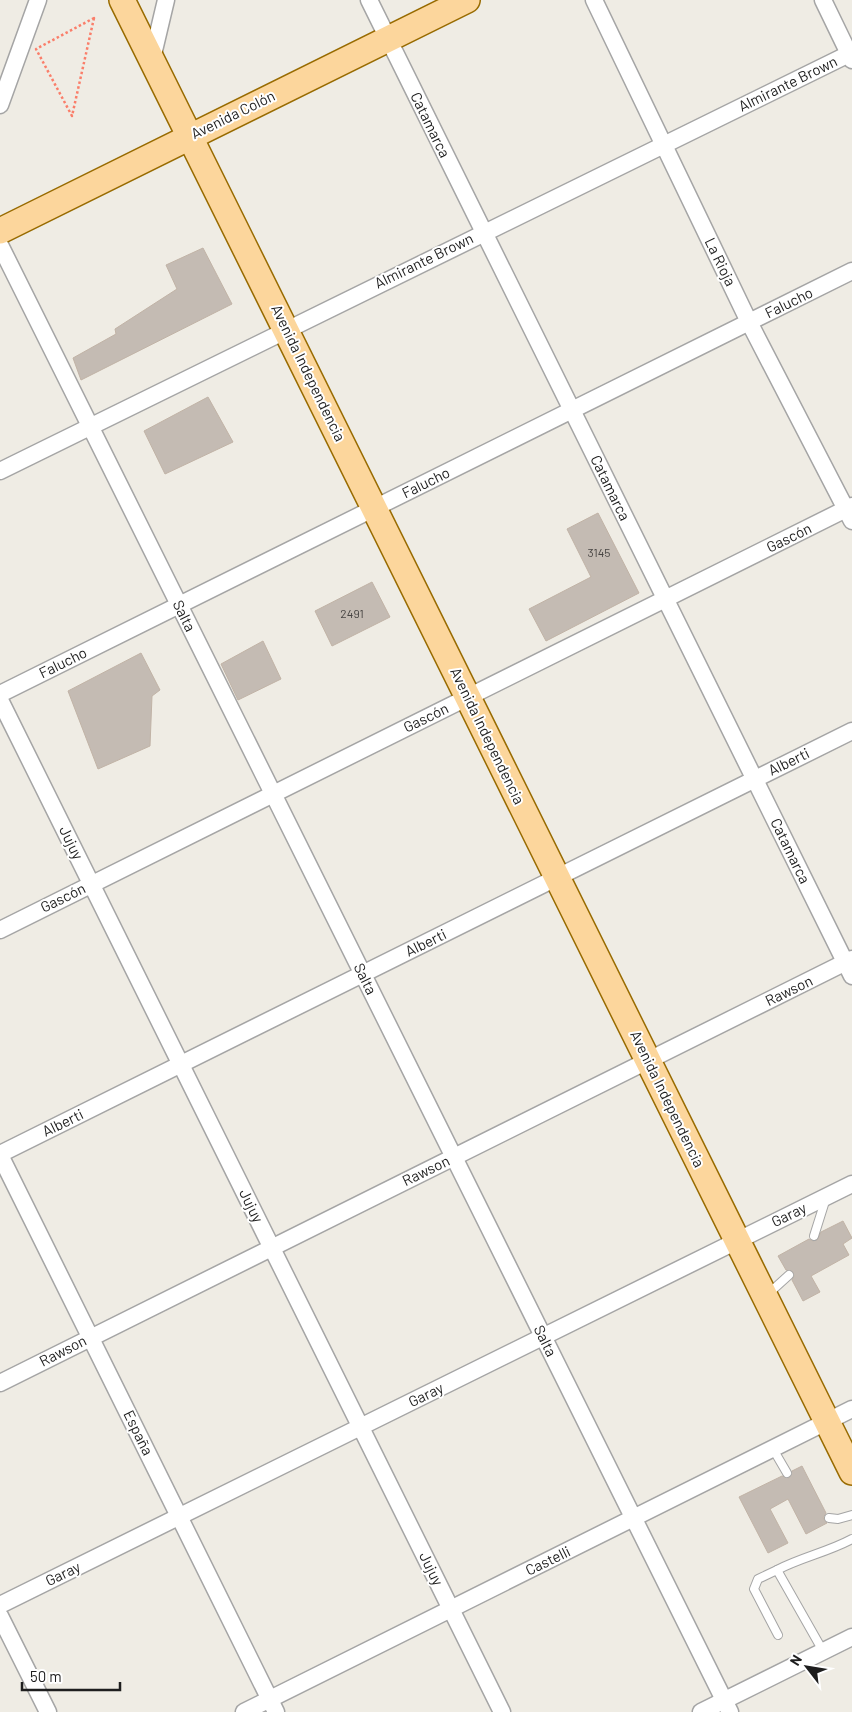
<svg xmlns="http://www.w3.org/2000/svg" width="852" height="1712" viewBox="0 0 852 1712" font-family="Barlow,sans-serif">
	<rect width="100%" height="100%" fill="#efece4"/>
	<!-- building -->
	<g fill="#c4bbb3" stroke="#c1b3a6">
		<polygon points="203,248 232,304 81,380 73,358 116,334 115,329 177,289 166,265"/>
		<polygon points="208,397 233,442 165,474 144,431"/>
		<polygon points="598,513 639,593 546,641 529,609 591,577 567,529"/>
		<polygon points="372,582 390,617 332,646 315,611"/>
		<polygon points="263,641 281,679 238,700 221,664"/>
		<polygon points="141,653 160,690 152,696 150,746 98,769 68,691"/>
		<polygon points="843,1221 852,1238 843,1244 849,1255 811,1276 820,1292 803,1301 792,1280 794,1276 793,1272 786,1270 778,1256 809,1239 813,1241 817,1240 821,1232"/>
		<polygon points="802,1466 826,1513 823,1518 827,1523 806,1534 788,1499 770,1509 788,1543 768,1553 739,1497 782,1476 789,1478 792,1471"/>
	</g>
	<g fill="none" stroke-linecap="round" stroke-linejoin="round">
		<defs>
			<g id="service">
				<polyline points="814,1236 826,1198"/>
				<polyline points="768,1294 789,1275"/>
				<polyline points="773,1449 787,1473"/>
				<polyline points="829,1518 838,1519 852,1515"/>
				<path d="M777 1570C802 1557 828 1552 852 1539"/>
				<polyline points="778,1635 754,1589 758,1579 777,1570 823,1651"/>
			</g>
			<g id="minor">
				<polyline points="369,0 852,976"/>
				<polyline points="594,0 749,322 852,521"/>
				<polyline points="823,0 852,60"/>
				<polyline points="152,59 166,0"/>
				<polyline points="0,105 38,0"/>
				<polyline points="0,245 730,1712"/>
				<polyline points="0,471 849,54"/>
				<polyline points="0,694 852,271"/>
				<polyline points="0,700 502,1712"/>
				<polyline points="0,930 852,506"/>
				<polyline points="0,1154 852,731"/>
				<polyline points="0,1155 276,1712"/>
				<polyline points="0,1383 852,959"/>
				<polyline points="0,1605 852,1184"/>
				<polyline points="0,1616 48,1712"/>
				<polyline points="244,1712 852,1409"/>
				<polyline points="701,1712 852,1637"/>
			</g>
			<g id="primary">
				<polyline points="122,0 852,1472"/>
				<polyline points="0,231 467,0"/>
			</g>
		</defs>
		<!-- service casing -->
		<use href="#service" stroke="#a5a5a5" stroke-width="10"/>
		<!-- minor casing -->
		<use href="#minor" stroke="#a5a5a5" stroke-width="19"/>
		<!-- primary casing -->
		<use href="#primary" stroke="#986b00" stroke-width="28"/>
		<!-- path -->
		<polygon stroke="#fa7e6a" stroke-width="2.5" stroke-dasharray="2.5 2.5" stroke-linecap="butt" points="94,18 72,116 36,49"/>
		<!-- service -->
		<use href="#service" stroke="#fff" stroke-width="8"/>
		<!-- minor -->
		<use href="#minor" stroke="#fff" stroke-width="16"/>
		<!-- primary -->
		<use href="#primary" stroke="#fcd69c" stroke-width="25"/>
	</g>
	<g text-anchor="middle" stroke-width="4" stroke-linejoin="round" paint-order="stroke">
		<!-- number labels -->
		<g font-size="12" fill="#484543">
			<text x="599" y="557">3145</text>
			<text x="352" y="618">2491</text>
		</g>
		<!-- street labels -->
		<g font-size="15" fill="#1e1e1e" stroke="#fff">
			<text transform="translate(788 84) rotate(-26)" y="5">Almirante Brown</text>
			<text transform="translate(233 115) rotate(-26)" y="5">Avenida Colón</text>
			<text transform="translate(430 125) rotate(64)" y="5">Catamarca</text>
			<text transform="translate(424 261) rotate(-26)" y="5">Almirante Brown</text>
			<text transform="translate(720 262) rotate(64)" y="5">La Rioja</text>
			<text transform="translate(789 303) rotate(-26)" y="5">Falucho</text>
			<text transform="translate(308 373) rotate(64)" y="5">Avenida Independencia</text>
			<text transform="translate(426 483) rotate(-26)" y="5">Falucho</text>
			<text transform="translate(610 488) rotate(64)" y="5">Catamarca</text>
			<text transform="translate(789 538) rotate(-26)" y="5">Gascón</text>
			<text transform="translate(184 616) rotate(64)" y="5">Salta</text>
			<text transform="translate(63 663) rotate(-26)" y="5">Falucho</text>
			<text transform="translate(426 718) rotate(-26)" y="5">Gascón</text>
			<text transform="translate(487 736) rotate(64)" y="5">Avenida Independencia</text>
			<text transform="translate(789 762) rotate(-26)" y="5">Alberti</text>
			<text transform="translate(71 843) rotate(64)" y="5">Jujuy</text>
			<text transform="translate(790 851) rotate(64)" y="5">Catamarca</text>
			<text transform="translate(63 898) rotate(-26)" y="5">Gascón</text>
			<text transform="translate(426 943) rotate(-26)" y="5">Alberti</text>
			<text transform="translate(365 979) rotate(64)" y="5">Salta</text>
			<text transform="translate(789 991) rotate(-26)" y="5">Rawson</text>
			<text transform="translate(667 1099) rotate(64)" y="5">Avenida Independencia</text>
			<text transform="translate(63 1123) rotate(-26)" y="5">Alberti</text>
			<text transform="translate(426 1171) rotate(-26)" y="5">Rawson</text>
			<text transform="translate(251 1206) rotate(64)" y="5">Jujuy</text>
			<text transform="translate(789 1215) rotate(-26)" y="5">Garay</text>
			<text transform="translate(545 1341) rotate(64)" y="5">Salta</text>
			<text transform="translate(63 1351) rotate(-27)" y="5">Rawson</text>
			<text transform="translate(426 1395) rotate(-26)" y="5">Garay</text>
			<text transform="translate(138 1433) rotate(64)" y="5">España</text>
			<text transform="translate(548 1561) rotate(-26)" y="5">Castelli</text>
			<text transform="translate(431 1569) rotate(64)" y="5">Jujuy</text>
			<text transform="translate(63 1574) rotate(-26)" y="5">Garay</text>
		</g>
	</g>
	<!-- north arrow -->
	<g transform="translate(807 1667) rotate(301)" stroke="#ffffff" stroke-width="4" paint-order="stroke">
	<path d="M0-4L9 19L0 12L-9 19Z" fill="#1e1e1e"/>
	<text y="-8" font-size="14" font-weight="bold" text-anchor="middle" fill="#1e1e1e">N</text>
	</g>
	<!-- scale -->
	<path d="M22 1682v8h98v-8" fill="none" stroke="#1e1e1e" stroke-width="2.5"/>
	<text x="30" y="1682" font-size="15" fill="#1e1e1e" stroke="#ffffff" stroke-width="4" paint-order="stroke">50 m</text>
</svg>
